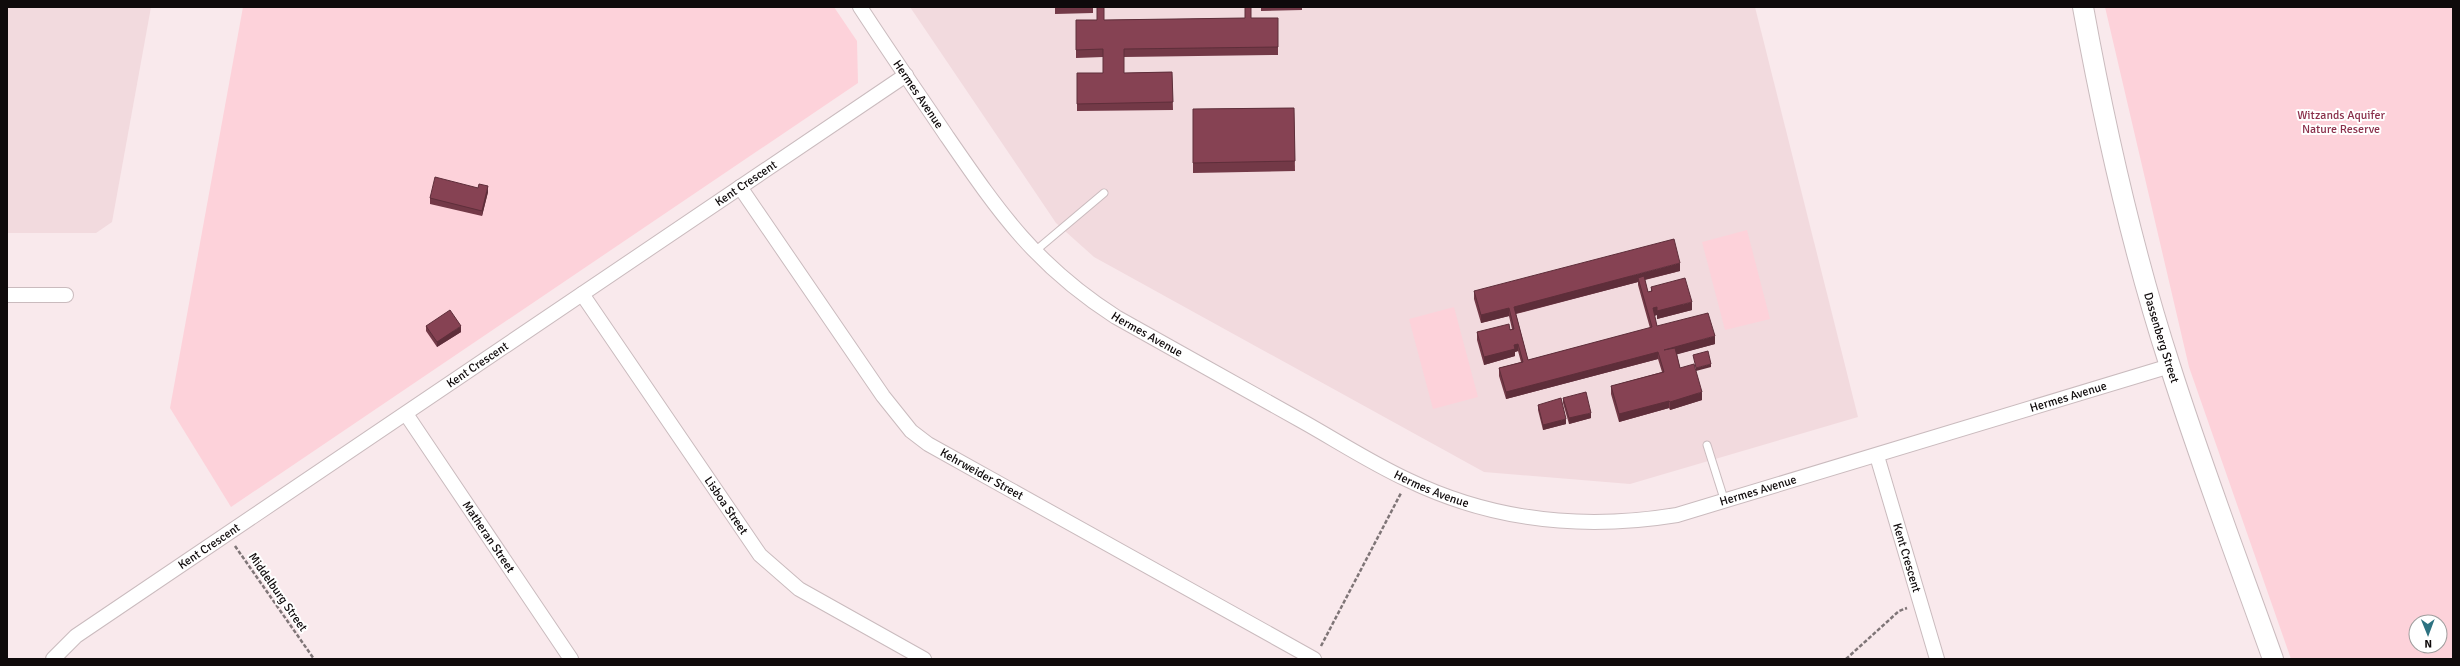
<svg xmlns="http://www.w3.org/2000/svg" width="2460" height="666" viewBox="0 0 2460 666" font-family="Signika,sans-serif">
	<rect width="100%" height="100%" fill="#f9e9ec"/>
	<!-- built -->
	<g fill="#f2dade">
		<polygon points="7,7 151,7 112,222 96,233 7,233"/>
		<polygon points="910,7 1755,7 1858,417 1630,484 1484,472 1094,257 1056,223"/>
	</g>
	<!-- green -->
	<g fill="#fdd2da" fill-rule="evenodd">
		<polygon points="243,7 834,7 857,41 858,83 231,507 170,408"/>
		<path d="M2105 7H2453V659H2291L2189 367ZM2416 622H2440V646H2416Z"/>
		<polygon points="1747,230 1770,319 1725,330 1702,242"/>
		<polygon points="1454,307 1478,397 1433,409 1409,319"/>
	</g>
	<g fill="none" stroke-linecap="round" stroke-linejoin="round">
		<defs>
			<g id="lane">
				<polyline points="1034,252 1104,193"/>
				<polyline points="1707,445 1725,502"/>
			</g>
			<g id="street">
				<path id="s1" d="M860 7C888 50 917 92 946 135 999 212 1035 265 1116 317 1177 351 1239 386 1300 420 1336 440 1371 463 1408 480 1493 521 1585 530 1677 515L2170 366"/>
				<path id="s2" d="M740 187 883 396 911 431 928 444 1314 659"/>
				<path id="s3" d="M582 294 760 555 799 589 924 659"/>
				<polyline points="7,295 66,295"/>
				<path id="s4" d="M406 414 571 659"/>
				<path id="s5" d="M1877 456 1937 659"/>
				<path id="s6" d="M53 659 76 636 906 75"/>
			</g>
			<g id="secondary">
				<path id="s7" d="M2083 7C2105 128 2132 249 2170 366 2201 464 2238 561 2273 659"/>
			</g>
		</defs>
		<!-- lane casing -->
		<use href="#lane" stroke="#cabbbe" stroke-width="9"/>
		<!-- street casing -->
		<use href="#street" stroke="#cabbbe" stroke-width="16"/>
		<!-- secondary casing -->
		<use href="#secondary" stroke="#cabbbe" stroke-width="22"/>
		<!-- path -->
		<g stroke="#7f7577" stroke-width="2.5" stroke-dasharray="4 2" stroke-linecap="butt">
			<polyline points="235,546 314,659"/>
			<polyline points="1321,646 1401,493"/>
			<polyline points="1846,659 1899,611 1907,608"/>
		</g>
		<!-- lane -->
		<use href="#lane" stroke="#fff" stroke-width="7"/>
		<!-- street -->
		<use href="#street" stroke="#fff" stroke-width="14"/>
		<!-- secondary -->
		<use href="#secondary" stroke="#fff" stroke-width="20"/>
	</g>
	<!-- wall -->
	<g fill="#733947" fill-rule="evenodd">
		<polygon points="1055,7 1104,7 1104,20 1278,18 1278,55 1124,57 1124,73 1172,72 1173,110 1077,111 1077,73 1103,73 1103,57 1076,58 1076,20 1097,20 1097,8 1093,8 1093,13 1055,14"/>
		<polygon points="1261,7 1302,7 1302,10 1261,11"/>
		<polygon points="1294,108 1295,171 1193,173 1193,109"/>
		<polygon points="488,192 482,216 430,204 430,198"/>
		<path d="M1680 271 1645 280 1648 292 1651 291V287L1692 310 1657 319V315L1654 316 1657 326 1715 344 1677 354 1680 368 1702 400 1670 410 1669 408 1619 422 1611 394V386L1662 372 1658 359 1506 399 1499 376V368L1521 362 1518 351 1515 352V356L1484 365 1477 340V332L1512 329 1509 316 1481 323 1474 299V291ZM1638 282V285L1650 328 1528 360 1516 314Z"/>
		<polygon points="426,326 461,332 437,347 426,331"/>
		<polygon points="1563,398 1591,418 1569,424 1563,403"/>
		<polygon points="1538,405 1566,424 1543,430 1538,410"/>
	</g>
	<!-- shaded-wall -->
	<g fill="#5e2e3a">
		<polygon points="488,186 488,192 482,216 482,211"/>
		<polygon points="1680,263 1680,271 1639,281 1638,278 1638,282 1514,314 1514,307"/>
		<polygon points="1692,302 1692,310 1657,319 1657,311"/>
		<polygon points="1657,307 1657,315 1653,316 1653,308"/>
		<polygon points="1509,308 1509,316 1481,323 1481,315"/>
		<polygon points="461,326 461,332 437,347 437,342"/>
		<polygon points="1715,336 1715,344 1664,358 1664,350"/>
		<polygon points="1518,344 1518,351 1515,352 1515,356 1484,365 1484,357 1514,345"/>
		<polygon points="1658,352 1658,359 1506,399 1506,392"/>
		<polygon points="1711,364 1711,367 1696,371 1696,368"/>
		<polygon points="1702,392 1702,400 1670,410 1670,402"/>
		<polygon points="1669,401 1669,408 1619,422 1619,414"/>
		<polygon points="1591,413 1591,418 1569,424 1569,418"/>
		<polygon points="1566,419 1566,424 1543,430 1543,425"/>
	</g>
	<!-- building -->
	<g fill="#864253" stroke="#5e2e3a">
		<polygon points="1097,7 1104,7 1104,20 1245,18 1245,7 1251,7 1251,18 1278,18 1278,47 1124,49 1124,73 1172,72 1173,102 1077,104 1077,73 1103,73 1103,49 1076,50 1076,20 1097,20"/>
		<polygon points="1294,108 1295,161 1193,163 1193,109"/>
		<polygon points="435,177 478,188 479,184 488,186 482,211 430,198"/>
		<polygon points="1674,239 1680,263 1514,307 1528,360 1652,327 1638,278 1644,276 1648,292 1652,291 1651,287 1685,278 1692,302 1657,311 1657,307 1653,308 1657,326 1708,313 1715,336 1664,350 1675,348 1680,368 1694,364 1702,392 1670,402 1669,401 1619,414 1611,386 1664,372 1658,352 1506,392 1499,368 1523,362 1518,344 1514,345 1515,349 1484,357 1477,332 1509,324 1510,330 1514,329 1509,308 1481,315 1474,291"/>
		<polygon points="450,310 461,326 437,342 426,326"/>
		<polygon points="1708,351 1711,364 1696,368 1693,355"/>
		<polygon points="1586,392 1591,413 1569,418 1563,398"/>
		<polygon points="1561,398 1566,419 1543,425 1538,405"/>
	</g>
	<g text-anchor="middle" stroke-width="4" stroke-linejoin="round" paint-order="stroke">
		<!-- street labels -->
		<g font-size="12" fill="#0f0a0b" stroke="#fff">
			<text dy="4" stroke="none"><textPath href="#s1" startOffset="105">Hermes Avenue</textPath></text>
			<text dy="4" stroke="none"><textPath href="#s6" startOffset="841">Kent Crescent</textPath></text>
			<text dy="4" stroke="none"><textPath href="#s1" startOffset="441">Hermes Avenue</textPath></text>
			<text dy="4" stroke="none"><textPath href="#s7" startOffset="340">Dassenberg Street</textPath></text>
			<text dy="4" stroke="none"><textPath href="#s6" startOffset="517">Kent Crescent</textPath></text>
			<text dy="4" stroke="none"><textPath href="#s1" startOffset="1424">Hermes Avenue</textPath></text>
			<text dy="4" stroke="none"><textPath href="#s2" startOffset="381">Kehrweider Street</textPath></text>
			<text dy="4" stroke="none"><textPath href="#s1" startOffset="765">Hermes Avenue</textPath></text>
			<text dy="4" stroke="none"><textPath href="#s1" startOffset="1100">Hermes Avenue</textPath></text>
			<text dy="4" stroke="none"><textPath href="#s3" startOffset="256">Lisboa Street</textPath></text>
			<text dy="4" stroke="none"><textPath href="#s4" startOffset="148">Matheran Street</textPath></text>
			<text dy="4" stroke="none"><textPath href="#s6" startOffset="193">Kent Crescent</textPath></text>
			<text dy="4" stroke="none"><textPath href="#s5" startOffset="106">Kent Crescent</textPath></text>
			<text transform="translate(278 592) rotate(55)" y="4">Middelburg Street</text>
		</g>
		<!-- park labels -->
		<g font-size="12" fill="#8a304b" stroke="#fff">
			<text x="2341" y="119">Witzands Aquifer<tspan x="2341" dy="14">Nature Reserve</tspan></text>
		</g>
	</g>
	<!-- border -->
	<rect width="2460" height="666" fill="none" stroke="#0f0a0b" stroke-width="16"/>
	<!-- north arrow -->
	<g transform="translate(2428 634) rotate(179)"><circle r="19" fill="#ffffff" stroke="#9f9d9d"/>
	<path d="M0-3L7 15L0 10L-7 15Z" fill="#2d7281"/>
	<text y="-6" font-size="11" font-weight="bold" text-anchor="middle" fill="#0f0a0b">N</text>
	</g>
</svg>
